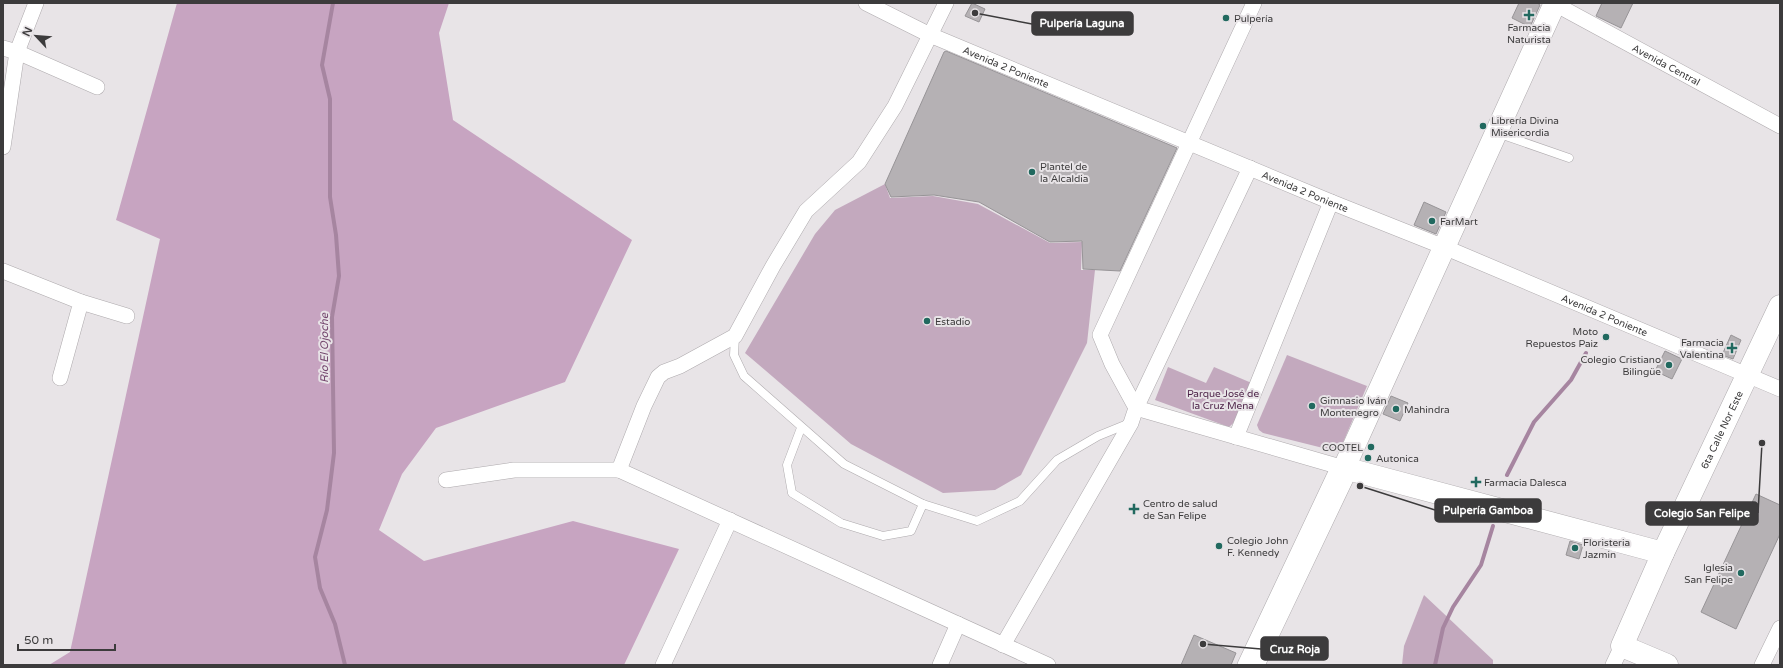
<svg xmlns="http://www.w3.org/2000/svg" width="1783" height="668" viewBox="0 0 1783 668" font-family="'Varela Round',sans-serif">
	<rect width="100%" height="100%" fill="#e8e4e7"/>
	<!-- green -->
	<g fill="#c3a9be">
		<polygon points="885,184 890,198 933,196 978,204 1050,243 1082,242 1081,270 1095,270 1087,343 1021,475 995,490 943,493 851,444 745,353 815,234 835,210"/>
		<polygon points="1287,355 1367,386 1339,452 1263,433 1259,430 1257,425"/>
		<polygon points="1168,367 1206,383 1214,367 1254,384 1240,417 1229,427 1155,400"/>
		<polygon points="1424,595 1493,660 1493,665 1402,665 1404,646"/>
	</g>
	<!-- forest -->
	<polygon fill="#c7a4c1" points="177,3 449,3 439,33 453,120 632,240 565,382 436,428 402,474 379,530 424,561 573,521 679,549 624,665 49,665 70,652 160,239 116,220"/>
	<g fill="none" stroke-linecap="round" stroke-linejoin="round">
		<!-- stream -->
		<g stroke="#a685a0" stroke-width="4">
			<polyline points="333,3 322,65 330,99 330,197 336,235 339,276 332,317 334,453 327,510 315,557 320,588 335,624 345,665"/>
			<polyline points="1507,475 1534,422 1571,380 1586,353"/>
			<polyline points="1435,665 1443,628 1453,607 1481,565 1493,526"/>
		</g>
	</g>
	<!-- building -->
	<g fill="#b5b1b4" stroke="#979497">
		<polygon points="972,3 985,9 979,22 965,16"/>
		<polygon points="1519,3 1537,3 1540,5 1530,27 1512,18"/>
		<polygon points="1602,3 1633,3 1621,28 1596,16"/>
		<polygon points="946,51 1177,148 1120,271 1083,269 1082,241 1050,242 979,202 934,195 891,197 885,184 944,52"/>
		<polygon points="1424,202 1446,212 1436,234 1414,225"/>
		<polygon points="1731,335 1741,340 1733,359 1722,355"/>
		<polygon points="1665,351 1682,359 1672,379 1655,371"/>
		<polygon points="1391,396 1408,403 1400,421 1383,414"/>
		<polygon points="1756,494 1780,505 1780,534 1736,629 1701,612"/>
		<polygon points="1570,541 1583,545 1579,559 1566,555"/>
		<polygon points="1194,635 1236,653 1231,665 1181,665"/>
	</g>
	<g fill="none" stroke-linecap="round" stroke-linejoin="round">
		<defs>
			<g id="lane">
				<polyline points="1497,133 1569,158"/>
				<polyline points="735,336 734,355 744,376 844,464 923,504 977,521 1020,501 1057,460 1098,436 1130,423"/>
				<polyline points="801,428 787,465 792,493 841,523 883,536 911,531 923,504"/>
			</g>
			<g id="street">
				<path id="s1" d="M866 3 930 35 1331 202 1444 247 1780 389"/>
				<polyline points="1254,3 1100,335 1112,364 1136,408 1344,468"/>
				<path id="s2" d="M1553 3 1780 126"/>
				<polyline points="3,48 17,52 97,87"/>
				<polyline points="3,147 17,52 36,3"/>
				<polyline points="3,271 81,302 60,378"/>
				<polyline points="81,302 127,316"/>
				<polyline points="1236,437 1331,202"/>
				<polyline points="619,470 644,406 658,377 664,372 680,366 735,336 773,266 806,211 859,162 895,106 946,3"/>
				<polyline points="446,480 514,470 619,470 1048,665"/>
				<polyline points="1003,645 1131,423 1136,408 1250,168"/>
				<polyline points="663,665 730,520"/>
				<polyline points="940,665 958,624"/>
				<polyline points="1245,665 1339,466"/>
				<polyline points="1257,665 1350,470"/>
				<polyline points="1613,665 1622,646"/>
				<polyline points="1762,665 1780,628"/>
			</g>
			<g id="secondary">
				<polyline points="1555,3 1344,468 1663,553"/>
				<path id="s3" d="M1667 665 1622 646 1663 553 1780 306"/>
			</g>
		</defs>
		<!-- lane casing -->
		<use href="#lane" stroke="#aeaaad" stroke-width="9"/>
		<!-- street casing -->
		<use href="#street" stroke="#aeaaad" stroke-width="16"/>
		<!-- secondary casing -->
		<use href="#secondary" stroke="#aeaaad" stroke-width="23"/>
		<!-- lane -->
		<use href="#lane" stroke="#fff" stroke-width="8"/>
		<!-- street -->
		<use href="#street" stroke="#fff" stroke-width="15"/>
		<!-- secondary -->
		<use href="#secondary" stroke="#fff" stroke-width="22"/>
	</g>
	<!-- markers -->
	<g fill="#21695f" stroke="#e8e4e7" stroke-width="1.5">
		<path d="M1527 9h4v4h4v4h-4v4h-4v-4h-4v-4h4z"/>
		<circle cx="1226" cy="18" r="4"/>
		<circle cx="1483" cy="126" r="4"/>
		<circle cx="1032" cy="172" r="4"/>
		<circle cx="1432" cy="221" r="4"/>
		<circle cx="927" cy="321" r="4"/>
		<circle cx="1606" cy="337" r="4"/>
		<path d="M1730 342h4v4h4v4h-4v4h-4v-4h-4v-4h4z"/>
		<circle cx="1669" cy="365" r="4"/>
		<circle cx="1312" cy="406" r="4"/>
		<circle cx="1396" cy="409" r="4"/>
		<circle cx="1371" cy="447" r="4"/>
		<circle cx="1368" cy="458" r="4"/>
		<path d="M1474 476h4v4h4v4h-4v4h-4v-4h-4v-4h4z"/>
		<path d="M1132 503h4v4h4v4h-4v4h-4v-4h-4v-4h4z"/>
		<circle cx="1219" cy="546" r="4"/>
		<circle cx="1575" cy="548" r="4"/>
		<circle cx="1741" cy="573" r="4"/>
	</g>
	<g text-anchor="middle" stroke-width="4" stroke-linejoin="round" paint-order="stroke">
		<!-- poi labels -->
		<g font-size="10" fill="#3c3b3c" stroke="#e8e4e7" text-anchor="start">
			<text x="1234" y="22">Pulpería</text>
			<text x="1529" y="31" text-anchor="middle">Farmacia<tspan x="1529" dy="12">Naturista</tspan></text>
			<text x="1491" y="124">Librería Divina<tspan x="1491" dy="12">Misericordia</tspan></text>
			<text x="1040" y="170">Plantel de<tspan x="1040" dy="12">la Alcaldia</tspan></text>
			<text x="1440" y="225">FarMart</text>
			<text x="935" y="325">Estadio</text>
			<text x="1598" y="335" text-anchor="end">Moto<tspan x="1598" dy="12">Repuestos Paiz</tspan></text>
			<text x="1724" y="346" text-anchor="end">Farmacia<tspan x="1724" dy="12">Valentina</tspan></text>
			<text x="1661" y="363" text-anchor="end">Colegio Cristiano<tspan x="1661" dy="12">Bilingüe</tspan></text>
			<text x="1320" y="404">Gimnasio Iván<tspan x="1320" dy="12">Montenegro</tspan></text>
			<text x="1404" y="413">Mahindra</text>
			<text x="1363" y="451" text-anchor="end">COOTEL</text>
			<text x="1376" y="462">Autonica</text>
			<text x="1484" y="486">Farmacia Dalesca</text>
			<text x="1143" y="507">Centro de salud<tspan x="1143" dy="12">de San Felipe</tspan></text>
			<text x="1227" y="544">Colegio John<tspan x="1227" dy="12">F. Kennedy</tspan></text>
			<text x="1583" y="546">Floristeria<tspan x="1583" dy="12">Jazmin</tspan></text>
			<text x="1733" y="571" text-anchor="end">Iglesia<tspan x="1733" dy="12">San Felipe</tspan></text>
		</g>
		<!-- street labels -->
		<g font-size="10" fill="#3c3b3c" stroke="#e8e4e7">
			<text dy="4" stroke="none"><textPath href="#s2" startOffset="129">Avenida Central</textPath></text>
			<text dy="4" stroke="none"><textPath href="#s1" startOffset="154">Avenida 2 Poniente</textPath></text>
			<text dy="4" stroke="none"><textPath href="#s1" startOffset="478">Avenida 2 Poniente</textPath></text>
			<text dy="4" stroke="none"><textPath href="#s1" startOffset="802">Avenida 2 Poniente</textPath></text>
			<text dy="4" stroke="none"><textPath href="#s3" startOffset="287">6ta Calle Nor Este</textPath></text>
		</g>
		<!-- park labels -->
		<g font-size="10" fill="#4a1f45" stroke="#e8e4e7">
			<text x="1223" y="397">Parque José de<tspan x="1223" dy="12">la Cruz Mena</tspan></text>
		</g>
		<!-- water labels -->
		<g font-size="11" font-style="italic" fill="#72446c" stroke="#e8e4e7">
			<text transform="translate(324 348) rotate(-90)" y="4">Río El Ojoche</text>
		</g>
	</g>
	<!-- callouts -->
	<path fill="none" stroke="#3c3b3c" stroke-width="1.5" d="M975 13L1032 24M1360 486L1435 510M1762 443L1758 513M1203 644L1261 649"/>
	<g fill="#3c3b3c" stroke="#e8e4e7" stroke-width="1.5">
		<circle cx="975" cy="13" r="4"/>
		<circle cx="1360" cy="486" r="4"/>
		<circle cx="1762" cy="443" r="4"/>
		<circle cx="1203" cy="644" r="4"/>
	</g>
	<g fill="#3c3b3c" stroke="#3c3b3c" stroke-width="1.5">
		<rect x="1032" y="12" width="101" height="23" rx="4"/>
		<rect x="1435" y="499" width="106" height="23" rx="4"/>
		<rect x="1646" y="502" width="112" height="23" rx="4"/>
		<rect x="1261" y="637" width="67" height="23" rx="4"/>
	</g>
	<g font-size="11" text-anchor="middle" font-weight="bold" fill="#fff">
		<text x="1082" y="27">Pulpería Laguna</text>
		<text x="1488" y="514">Pulpería Gamboa</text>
		<text x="1702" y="517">Colegio San Felipe</text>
		<text x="1295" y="653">Cruz Roja</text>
	</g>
	<!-- border -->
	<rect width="1783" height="668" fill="none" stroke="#3c3b3c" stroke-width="8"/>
	<!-- north arrow -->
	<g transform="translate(36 36) rotate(296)" stroke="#e8e4e7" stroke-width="3" paint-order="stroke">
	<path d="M0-3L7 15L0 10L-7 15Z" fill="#3c3b3c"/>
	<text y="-6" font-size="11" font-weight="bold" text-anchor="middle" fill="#3c3b3c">N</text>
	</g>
	<!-- scale -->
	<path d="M18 644v6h97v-6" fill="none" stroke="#3c3b3c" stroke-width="2"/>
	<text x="24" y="644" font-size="12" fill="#3c3b3c" stroke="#e8e4e7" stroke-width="3" paint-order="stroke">50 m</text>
</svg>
